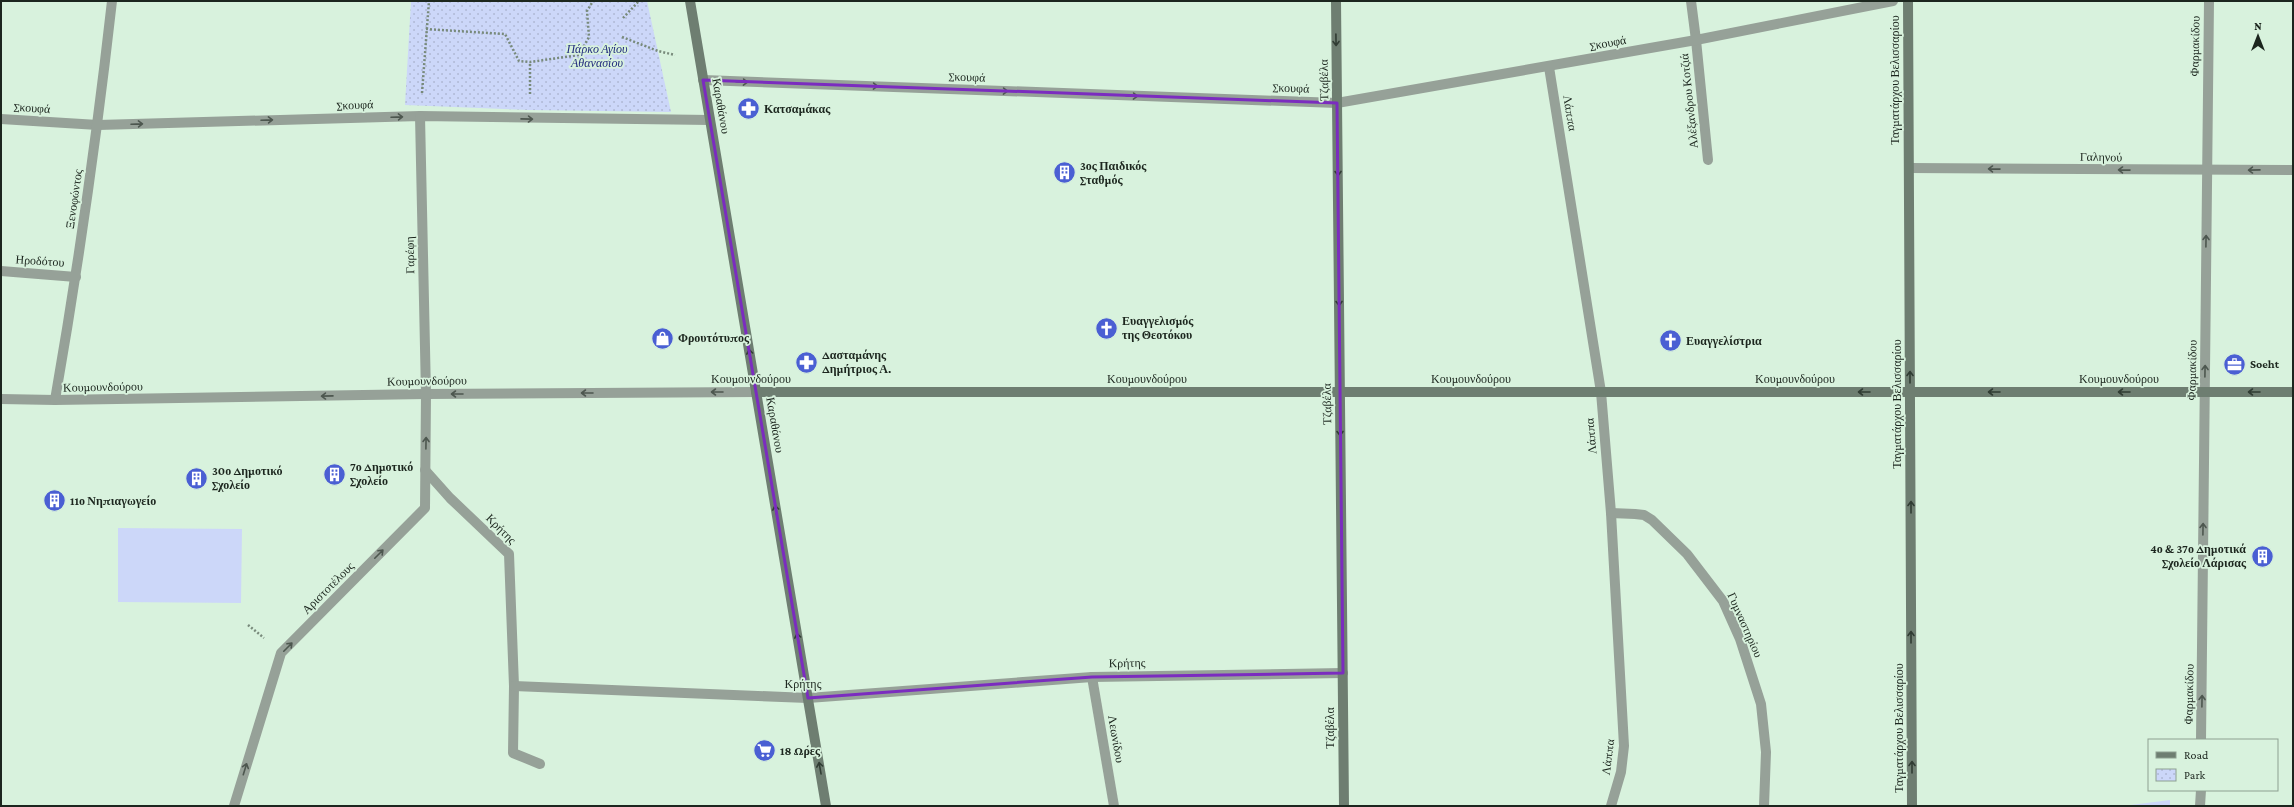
<svg xmlns="http://www.w3.org/2000/svg" width="2294" height="807" viewBox="0 0 2294 807" font-family="'Crimson Pro',serif">
	<defs>
		<pattern id="park-dots" width="8" height="8" patternUnits="userSpaceOnUse"><rect width="8" height="8" fill="#ccd7f9"/><path d="M2 2h.1M6 6h.1" fill="none" stroke="#afb8d5" stroke-width="1.8" stroke-linecap="round"/></pattern>
	</defs>
	<rect width="100%" height="100%" fill="#d8f2dd"/>
	<!-- park -->
	<polygon fill="url(#park-dots)" points="411,1 647,1 671,112 529,110 405,105"/>
	<!-- garden -->
	<g fill="#ccd7f9">
		<polygon points="118,528 242,529 241,603 118,602"/>
		<polygon points="2170,800 2170,806 2123,806"/>
	</g>
	<g fill="none" stroke-linecap="round" stroke-linejoin="round">
		<!-- path -->
		<g stroke="#788a7b" stroke-width="2.5" stroke-dasharray="2 2" stroke-linecap="butt">
			<polyline points="623,18 639,1"/>
			<polyline points="426,29 505,34 519,61 530,62 579,55 589,37 587,11 593,1"/>
			<polyline points="622,37 658,51 675,55"/>
			<polyline points="422,93 429,1"/>
			<polyline points="530,94 530,62"/>
			<polyline points="248,625 264,638"/>
		</g>
		<!-- lane -->
		<g stroke="#96a198" stroke-width="10">
			<polyline points="1696,40 1708,160"/>
			<polyline points="1,119 98,125"/>
			<polyline points="425,470 450,498 509,554 514,686 513,753 540,764"/>
		</g>
		<!-- street -->
		<g stroke="#96a198" stroke-width="10">
			<polyline points="1691,1 1696,40"/>
			<polyline points="1549,67 1601,392 1611,513 1624,746 1621,772 1611,806"/>
			<polyline points="703,80 1337,103 1696,40 1893,1"/>
			<polyline points="98,125 420,116 710,120"/>
			<polyline points="1909,168 2293,170"/>
			<polyline points="1,271 76,277"/>
			<polyline points="1,399 55,400 426,394 756,392"/>
			<path d="M55 400C78 268 97 135 112 1"/>
			<polyline points="1611,513 1635,514 1644,515 1652,520 1687,554 1723,601 1740,639 1761,704 1766,752 1764,806"/>
			<polyline points="1092,677 1114,806"/>
			<polyline points="514,686 808,698 1092,677 1343,673"/>
			<polyline points="2201,740 2209,1"/>
			<polyline points="234,806 281,653 425,508 426,394 420,116"/>
			<polyline points="2200,806 2201,790"/>
		</g>
		<!-- secondary -->
		<g stroke="#6e7e71" stroke-width="10">
			<polyline points="690,1 826,806"/>
			<polyline points="1336,1 1344,806"/>
			<polyline points="1908,1 1912,806"/>
			<polyline points="756,392 2293,392"/>
		</g>
	</g>
	<!-- one-way arrows -->
	<defs><path id="oneway-shaft" d="M-6 0H5M1.5-3L5.5 0L1.5 3" fill="none" stroke-width="1.6" stroke-linecap="round" stroke-linejoin="round"/></defs>
	<g stroke="#303c33">
		<use href="#oneway-shaft" transform="translate(1336 40) rotate(89)"/>
		<use href="#oneway-shaft" transform="translate(1338 170) rotate(89)"/>
		<use href="#oneway-shaft" transform="translate(1339 300) rotate(89)"/>
		<use href="#oneway-shaft" transform="translate(750 355) rotate(-100)"/>
		<use href="#oneway-shaft" transform="translate(1910 377) rotate(-90)"/>
		<use href="#oneway-shaft" transform="translate(1864 392) rotate(180)"/>
		<use href="#oneway-shaft" transform="translate(1994 392) rotate(180)"/>
		<use href="#oneway-shaft" transform="translate(2124 392) rotate(180)"/>
		<use href="#oneway-shaft" transform="translate(2254 392) rotate(-180)"/>
		<use href="#oneway-shaft" transform="translate(1340 430) rotate(89)"/>
		<use href="#oneway-shaft" transform="translate(1911 507) rotate(-90)"/>
		<use href="#oneway-shaft" transform="translate(776 511) rotate(-100)"/>
		<use href="#oneway-shaft" transform="translate(1911 637) rotate(-90)"/>
		<use href="#oneway-shaft" transform="translate(798 639) rotate(-100)"/>
		<use href="#oneway-shaft" transform="translate(1912 767) rotate(-90)"/>
		<use href="#oneway-shaft" transform="translate(820 768) rotate(-100)"/>
	</g>
	<g stroke="#4d574f">
		<use href="#oneway-shaft" transform="translate(742 82) rotate(2)"/>
		<use href="#oneway-shaft" transform="translate(872 86) rotate(2)"/>
		<use href="#oneway-shaft" transform="translate(1002 91) rotate(2)"/>
		<use href="#oneway-shaft" transform="translate(1132 96) rotate(2)"/>
		<use href="#oneway-shaft" transform="translate(397 117) rotate(-2)"/>
		<use href="#oneway-shaft" transform="translate(527 119) rotate(1)"/>
		<use href="#oneway-shaft" transform="translate(267 120) rotate(-2)"/>
		<use href="#oneway-shaft" transform="translate(137 124) rotate(-2)"/>
		<use href="#oneway-shaft" transform="translate(1994 169) rotate(-179)"/>
		<use href="#oneway-shaft" transform="translate(2124 170) rotate(-179)"/>
		<use href="#oneway-shaft" transform="translate(2254 170) rotate(179)"/>
		<use href="#oneway-shaft" transform="translate(2206 241) rotate(-89)"/>
		<use href="#oneway-shaft" transform="translate(2205 371) rotate(-89)"/>
		<use href="#oneway-shaft" transform="translate(717 392) rotate(180)"/>
		<use href="#oneway-shaft" transform="translate(587 393) rotate(180)"/>
		<use href="#oneway-shaft" transform="translate(457 394) rotate(180)"/>
		<use href="#oneway-shaft" transform="translate(327 396) rotate(179)"/>
		<use href="#oneway-shaft" transform="translate(426 443) rotate(-89)"/>
		<use href="#oneway-shaft" transform="translate(2203 529) rotate(-89)"/>
		<use href="#oneway-shaft" transform="translate(379 554) rotate(-45)"/>
		<use href="#oneway-shaft" transform="translate(288 647) rotate(-45)"/>
		<use href="#oneway-shaft" transform="translate(2202 701) rotate(-89)"/>
		<use href="#oneway-shaft" transform="translate(245 769) rotate(-73)"/>
	</g>
	<!-- marked area -->
	<path fill="none" stroke="#7b2cbf" stroke-width="3" stroke-linejoin="round" d="M703 80 1337 103 1343 673 1092 677 808 698Z"/>
	<!-- icons -->
	<defs>
		<symbol id="pharmacy-disc" viewBox="-11 -11 22 22"><circle r="9.5" fill="#4a5fd3" stroke="#d8f2dd"/><path d="M-2-6h4v4h4v4h-4v4h-4v-4h-4v-4h4Z" fill="#fff"/></symbol>
		<symbol id="building-disc" viewBox="-11 -11 22 22"><circle r="9.5" fill="#4a5fd3" stroke="#d8f2dd"/><path d="M-4-6H4V6H1V3H-1V6H-4ZM-2.5-4.3h1.7v1.8h-1.7ZM.8-4.3h1.7v1.8H.8ZM-2.5-1h1.7V.8h-1.7ZM.8-1h1.7V.8H.8Z" fill="#fff"/></symbol>
		<symbol id="church-disc" viewBox="-11 -11 22 22"><circle r="9.5" fill="#4a5fd3" stroke="#d8f2dd"/><path d="M-1.2-6h2.4v3.5h3.3v2.4h-3.3V6h-2.4V-.1h-3.3v-2.4h3.3Z" fill="#fff"/></symbol>
		<symbol id="shop-disc" viewBox="-11 -11 22 22"><circle r="9.5" fill="#4a5fd3" stroke="#d8f2dd"/><path d="M-5-2.5h2.3a2.7 3.5 0 0 1 5.4 0H5L5.5 6h-11ZM-1.5-2.5h3a1.5 2.3 0 0 0-3 0Z" fill="#fff"/></symbol>
		<symbol id="office-disc" viewBox="-11 -11 22 22"><circle r="9.5" fill="#4a5fd3" stroke="#d8f2dd"/><path d="M-6-3h4V-5.5h4V-3h4V5H-6ZM-1-4.5V-3h2v-1.5ZM-6 0V1H6V0Z" fill="#fff"/></symbol>
		<symbol id="supermarket-disc" viewBox="-11 -11 22 22"><circle r="9.5" fill="#4a5fd3" stroke="#d8f2dd"/><path d="M-6-5.5h2.5l.6 2H6L4.5 2H-2.5L-4.4-4H-6ZM-1.5 3.2a1.3 1.3 0 1 0 .1 0ZM3 3.2a1.3 1.3 0 1 0 .1 0Z" fill="#fff"/></symbol>
	</defs>
	<g fill-rule="evenodd">
		<use href="#pharmacy-disc" x="736" y="96" width="25" height="25"/>
		<use href="#building-disc" x="1052" y="160" width="25" height="25"/>
		<use href="#church-disc" x="1094" y="316" width="25" height="25"/>
		<use href="#shop-disc" x="650" y="326" width="25" height="25"/>
		<use href="#church-disc" x="1658" y="328" width="25" height="25"/>
		<use href="#pharmacy-disc" x="794" y="350" width="25" height="25"/>
		<use href="#office-disc" x="2222" y="352" width="25" height="25"/>
		<use href="#building-disc" x="322" y="462" width="25" height="25"/>
		<use href="#building-disc" x="184" y="466" width="25" height="25"/>
		<use href="#building-disc" x="42" y="488" width="25" height="25"/>
		<use href="#building-disc" x="2250" y="544" width="25" height="25"/>
		<use href="#supermarket-disc" x="752" y="738" width="25" height="25"/>
	</g>
	<g text-anchor="middle" stroke-width="3.5" stroke-linejoin="round" paint-order="stroke">
		<!-- street labels -->
		<g font-size="12" fill="#1c261e" stroke="#d8f2dd">
			<text transform="translate(1608 43) rotate(-10)" y="4">Σκουφά</text>
			<text transform="translate(2195 46) rotate(-89)" y="4">Φαρμακίδου</text>
			<text transform="translate(967 77) rotate(2)" y="4">Σκουφά</text>
			<text transform="translate(1324 80) rotate(-91)" y="4">Τζαβέλα</text>
			<text transform="translate(1895 80) rotate(-90)" y="4">Ταγματάρχου Βελισσαρίου</text>
			<text transform="translate(1291 88) rotate(2)" y="4">Σκουφά</text>
			<text transform="translate(1689 101) rotate(-96)" y="4">Αλέξανδρου Κοτζιά</text>
			<text transform="translate(355 105) rotate(-2)" y="4">Σκουφά</text>
			<text transform="translate(721 106) rotate(80)" y="4">Καραθάνου</text>
			<text transform="translate(32 108) rotate(4)" y="4">Σκουφά</text>
			<text transform="translate(1570 113) rotate(81)" y="4">Λάππα</text>
			<text transform="translate(2101 157) rotate(1)" y="4">Γαληνού</text>
			<text transform="translate(74 199) rotate(-82)" y="4">Ξενοφώντος</text>
			<text transform="translate(410 255) rotate(-91)" y="4">Γαρέφη</text>
			<text transform="translate(40 261) rotate(4)" y="4">Ηροδότου</text>
			<text transform="translate(2192 370) rotate(-89)" y="4">Φαρμακίδου</text>
			<text x="751" y="383">Κουμουνδούρου</text>
			<text x="1147" y="383">Κουμουνδούρου</text>
			<text x="1471" y="383">Κουμουνδούρου</text>
			<text x="1795" y="383">Κουμουνδούρου</text>
			<text x="2119" y="383">Κουμουνδούρου</text>
			<text transform="translate(427 381) rotate(-1)" y="4">Κουμουνδούρου</text>
			<text transform="translate(103 387) rotate(-1)" y="4">Κουμουνδούρου</text>
			<text transform="translate(1327 404) rotate(-91)" y="4">Τζαβέλα</text>
			<text transform="translate(1897 404) rotate(-90)" y="4">Ταγματάρχου Βελισσαρίου</text>
			<text transform="translate(775 425) rotate(80)" y="4">Καραθάνου</text>
			<text transform="translate(1591 436) rotate(-95)" y="4">Λάππα</text>
			<text transform="translate(501 529) rotate(45)" y="4">Κρήτης</text>
			<text transform="translate(328 588) rotate(-45)" y="4">Αριστοτέλους</text>
			<text transform="translate(1745 625) rotate(66)" y="4">Γυμναστηρίου</text>
			<text transform="translate(1127 663) rotate(-1)" y="4">Κρήτης</text>
			<text x="803" y="688">Κρήτης</text>
			<text transform="translate(2189 694) rotate(-89)" y="4">Φαρμακίδου</text>
			<text transform="translate(1330 728) rotate(-90)" y="4">Τζαβέλα</text>
			<text transform="translate(1899 728) rotate(-90)" y="4">Ταγματάρχου Βελισσαρίου</text>
			<text transform="translate(1116 739) rotate(80)" y="4">Λεωνίδου</text>
			<text transform="translate(1608 757) rotate(-83)" y="4">Λάππα</text>
		</g>
		<!-- park labels -->
		<g font-size="12" font-style="italic" fill="#212b7d" stroke="#d8f2dd">
			<text x="597" y="53">Πάρκο Αγίου<tspan x="597" dy="14">Αθανασίου</tspan></text>
		</g>
		<!-- poi labels -->
		<g font-size="12" font-weight="bold" fill="#1c261e" stroke="#d8f2dd" text-anchor="start">
			<text x="764" y="113">Κατσαμάκας</text>
			<text x="1080" y="170">3ος Παιδικός<tspan x="1080" dy="14">Σταθμός</tspan></text>
			<text x="1122" y="325">Ευαγγελισμός<tspan x="1122" dy="14">της Θεοτόκου</tspan></text>
			<text x="678" y="342">Φρουτότυπος</text>
			<text x="1686" y="345">Ευαγγελίστρια</text>
			<text x="822" y="359">Δασταμάνης<tspan x="822" dy="14">Δημήτριος Α.</tspan></text>
			<text x="2250" y="368">Soeht</text>
			<text x="350" y="471">7ο Δημοτικό<tspan x="350" dy="14">Σχολείο</tspan></text>
			<text x="212" y="475">30ο Δημοτικό<tspan x="212" dy="14">Σχολείο</tspan></text>
			<text x="70" y="505">11ο Νηπιαγωγείο</text>
			<text x="2246" y="553" text-anchor="end">4ο &amp; 37ο Δημοτικά<tspan x="2246" dy="14">Σχολείο Λάρισας</tspan></text>
			<text x="780" y="755">18 Ώρες</text>
		</g>
	</g>
	<!-- border -->
	<rect width="2294" height="807" fill="none" stroke="#1c261e" stroke-width="4"/>
	<!-- legend -->
	<rect x="2148" y="739" width="130" height="52" fill="#d8f2dd" stroke="#8da091"/>
	<rect x="2156" y="752" width="20" height="6" fill="#6e7e71" stroke="#8da091"/>
	<text x="2184" y="759" font-size="12" fill="#1c261e">Road</text>
	<rect x="2156" y="769" width="20" height="12" fill="url(#park-dots)" stroke="#8da091"/>
	<text x="2184" y="779" font-size="12" fill="#1c261e">Park</text>
	<!-- north arrow -->
	<g transform="translate(2258 36)" stroke="#d8f2dd" stroke-width="3" paint-order="stroke">
	<path d="M0-3L7 15L0 10L-7 15Z" fill="#1c261e"/>
	<text y="-6" font-size="11" font-weight="bold" text-anchor="middle" fill="#1c261e">N</text>
	</g>
</svg>
